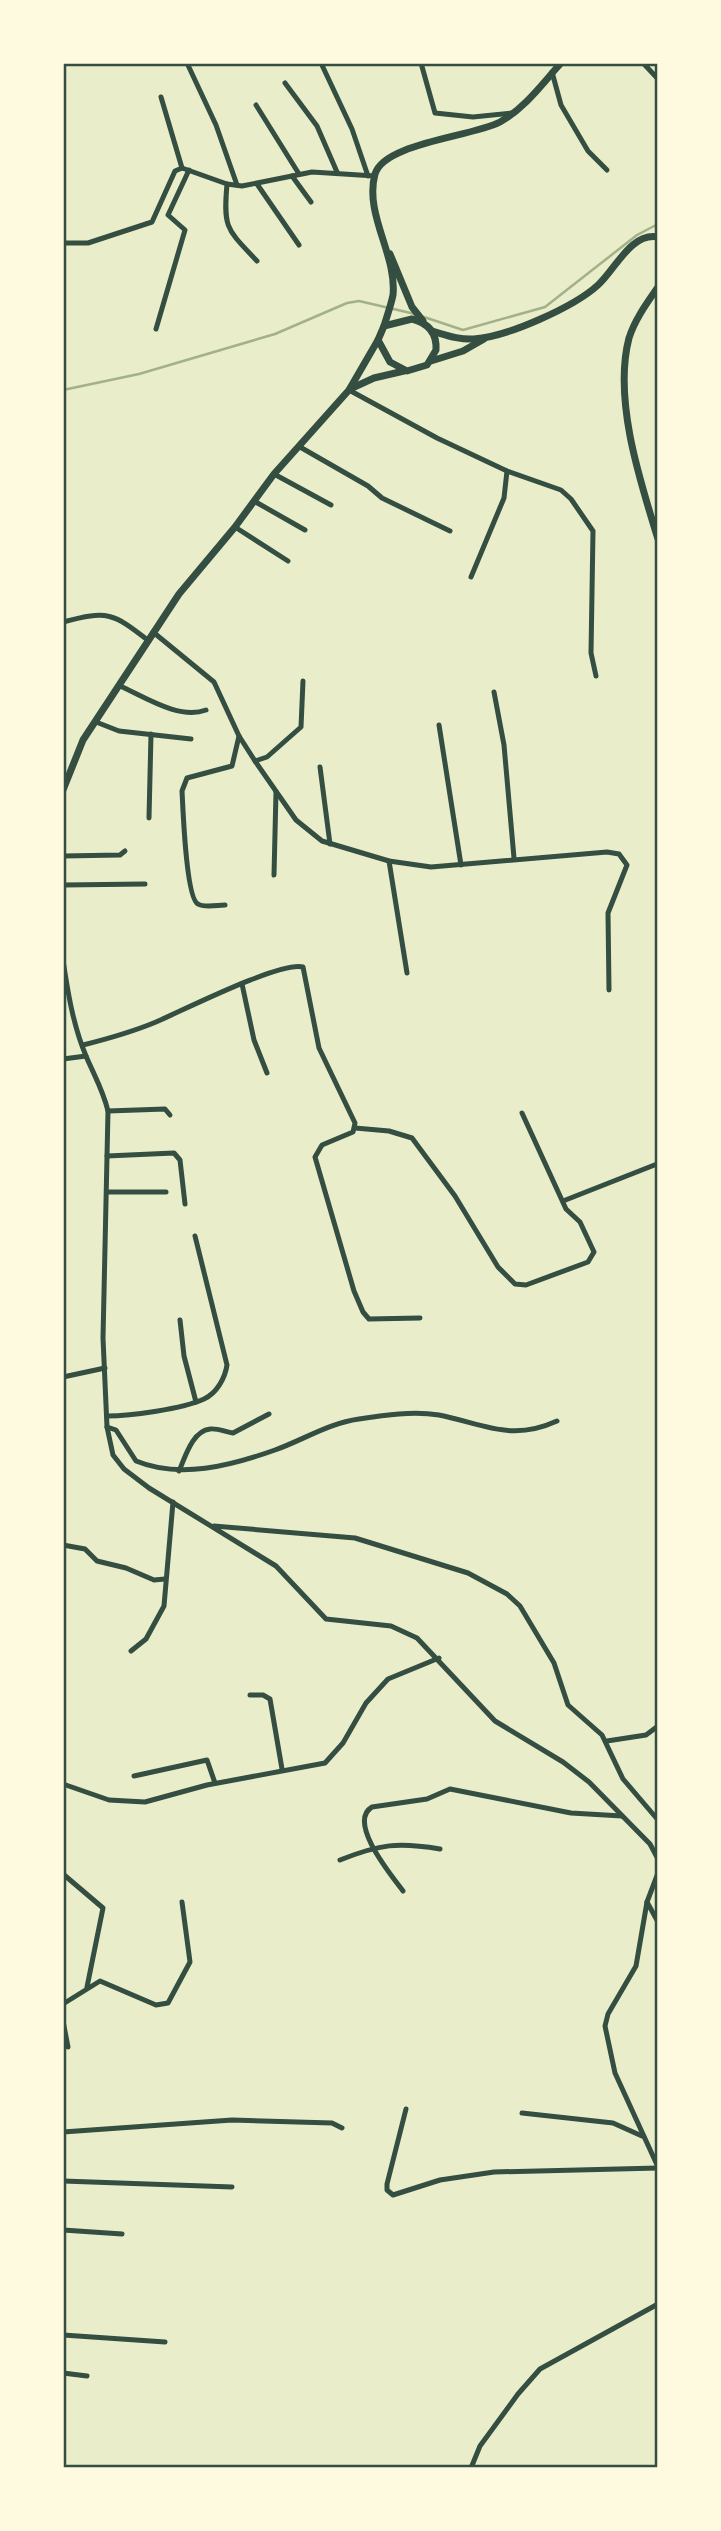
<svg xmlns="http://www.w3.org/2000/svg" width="721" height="2531" viewBox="0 0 721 2531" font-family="'DejaVu Sans',sans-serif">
	<rect width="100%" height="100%" fill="#e9edc9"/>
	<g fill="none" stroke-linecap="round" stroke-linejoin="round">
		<!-- stream -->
		<g stroke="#a3b18a" stroke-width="2.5">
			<polyline points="421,316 463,330 545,307 637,235 658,224"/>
			<polyline points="63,390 139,374 275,334 347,303 359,301 415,314"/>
		</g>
		<!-- minor -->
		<g stroke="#344e41" stroke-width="5">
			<polyline points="187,63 216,125 237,185"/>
			<polyline points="321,63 352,129 368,176"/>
			<polyline points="421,63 435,113 473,117 512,113"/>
			<polyline points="643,63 658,79"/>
			<polyline points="552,72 561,105 588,151 607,170"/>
			<polyline points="285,83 317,126 337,172"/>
			<polyline points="161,97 182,168"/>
			<polyline points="256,105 299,174"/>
			<polyline points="292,176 311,202"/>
			<path d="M227 184C223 229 227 229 257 261"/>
			<polyline points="257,184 299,245"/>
			<polyline points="63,243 88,243 152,222 175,171 182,168 227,184 242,186 312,172 375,176"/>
			<polyline points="156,329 185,230 168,215 189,170"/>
			<polyline points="349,390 437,438 507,471 561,490 571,499 593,531 591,653 596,676"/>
			<polyline points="300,447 368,486 382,498 450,531"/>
			<polyline points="274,474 331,505"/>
			<polyline points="254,501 305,530"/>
			<polyline points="235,527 288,561"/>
			<polyline points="471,577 504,498 507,471"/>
			<path d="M63 622C108 610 113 613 149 641"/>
			<polyline points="153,632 214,682 239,736 255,761 296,820 322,841 389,861 431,867 607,852 619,854 627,865 608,913 609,990"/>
			<path d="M120 686C145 697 179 720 206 710"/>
			<polyline points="494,692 504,745 514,858"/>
			<polyline points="96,722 119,731 191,739"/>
			<polyline points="439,725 461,865"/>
			<polyline points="255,761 267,757 301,727 303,681"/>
			<polyline points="320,767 330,844"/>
			<polyline points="149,818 151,734"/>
			<polyline points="63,856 120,855 125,851"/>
			<polyline points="389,861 407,973"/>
			<polyline points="274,875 276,792"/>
			<polyline points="63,885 145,884"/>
			<path d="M225 905C218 905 204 908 198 904 186 898 183 808 182 791L187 778 232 766 239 736"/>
			<path d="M63 960C68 993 73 1025 86 1056 94 1075 103 1090 108 1111L103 1338 107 1427 113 1455 124 1469 149 1488 276 1566 326 1619 391 1626 417 1638 495 1721 563 1762 589 1782 650 1844 658 1859"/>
			<polyline points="242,984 254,1040 267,1073"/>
			<path d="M83 1045C107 1039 132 1032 156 1022 182 1011 280 961 303 967L319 1048 355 1123 353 1132 322 1145 315 1157 354 1291 363 1312 369 1319 420 1318"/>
			<polyline points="63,1059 86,1056"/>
			<polyline points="108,1111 165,1109 170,1115"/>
			<polyline points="355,1128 389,1131 412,1138 455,1196 498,1267 515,1284 526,1285 588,1262 594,1252 580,1222 566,1209 522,1113"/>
			<polyline points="107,1156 174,1153 180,1160 185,1204"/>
			<polyline points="107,1192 166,1192"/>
			<polyline points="563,1201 657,1164"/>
			<polyline points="180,1320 184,1356 196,1402"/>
			<polyline points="63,1377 105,1368"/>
			<path d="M107 1416C131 1416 182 1409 204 1399 217 1393 225 1378 227 1365L195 1236"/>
			<path d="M107 1427 116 1430 136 1461C180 1479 230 1466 275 1450 303 1440 329 1423 359 1419 385 1415 413 1411 439 1415 484 1424 511 1442 557 1421"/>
			<path d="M179 1471C185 1458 192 1431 210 1429 217 1428 226 1432 233 1433L269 1414"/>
			<polyline points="214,1526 355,1538 468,1573 507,1594 520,1606 554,1663 568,1705 602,1735 623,1779 658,1820"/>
			<polyline points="63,1545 85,1549 97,1561 126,1568 154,1580 165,1579"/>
			<polyline points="131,1651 146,1639 164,1606 173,1502"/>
			<polyline points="250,1695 263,1695 270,1699 282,1769"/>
			<polyline points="607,1741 646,1735 658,1726"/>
			<polyline points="134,1776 207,1760 215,1783"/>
			<polyline points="63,1784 109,1800 145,1802 207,1785 325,1763 343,1743 366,1703 388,1679 439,1658"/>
			<path d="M340 1860C380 1844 398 1842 440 1849"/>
			<polyline points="658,1873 647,1902 636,1966 608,2014 605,2026 615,2073 658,2167"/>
			<polyline points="63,1874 103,1908 87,1987"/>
			<path d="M403 1891C391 1875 347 1822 372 1807L427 1799 450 1789 571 1813 622 1816"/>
			<polyline points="647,1902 658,1922"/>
			<polyline points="658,1994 658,2015"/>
			<polyline points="63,2004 100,1981 156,2005 168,2003 190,1962 182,1902"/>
			<polyline points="63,2021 68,2047"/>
			<polyline points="406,2109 387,2184 387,2190 393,2195 440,2180 494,2172 658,2168"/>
			<polyline points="522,2113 613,2123 642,2136"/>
			<polyline points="63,2132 232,2120 332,2123 342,2128"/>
			<polyline points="63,2181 232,2187"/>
			<polyline points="63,2230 122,2234"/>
			<polyline points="63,2335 165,2342"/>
			<polyline points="63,2373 87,2376"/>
			<polyline points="471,2468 480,2446 518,2394 540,2369 658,2304"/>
		</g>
		<!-- secondary -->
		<g stroke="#344e41" stroke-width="7">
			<polyline points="390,254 412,307 423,321"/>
			<path d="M658 287C647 303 635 319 629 338 613 399 640 481 658 539"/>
			<path d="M412 319C428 323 437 333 436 350L427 365 407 371 390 362 378 340 384 326Z"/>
			<path d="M384 326C387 316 391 305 393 295 397 255 364 214 375 174 384 143 471 137 500 122 525 108 542 84 561 63"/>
			<path d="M432 331C446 335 459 340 474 339 507 337 574 307 598 285 615 270 631 232 658 237"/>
			<polyline points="431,361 463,351 484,339"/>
			<polyline points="350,389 374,378 404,371"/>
			<polyline points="63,790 83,740 179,594 235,527 274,474 349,390 378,340"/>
		</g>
	</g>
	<!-- border -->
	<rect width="721" height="2531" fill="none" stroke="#fefae0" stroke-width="130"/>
	<rect x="65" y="65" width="591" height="2401" fill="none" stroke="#344e41" stroke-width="2.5"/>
</svg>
